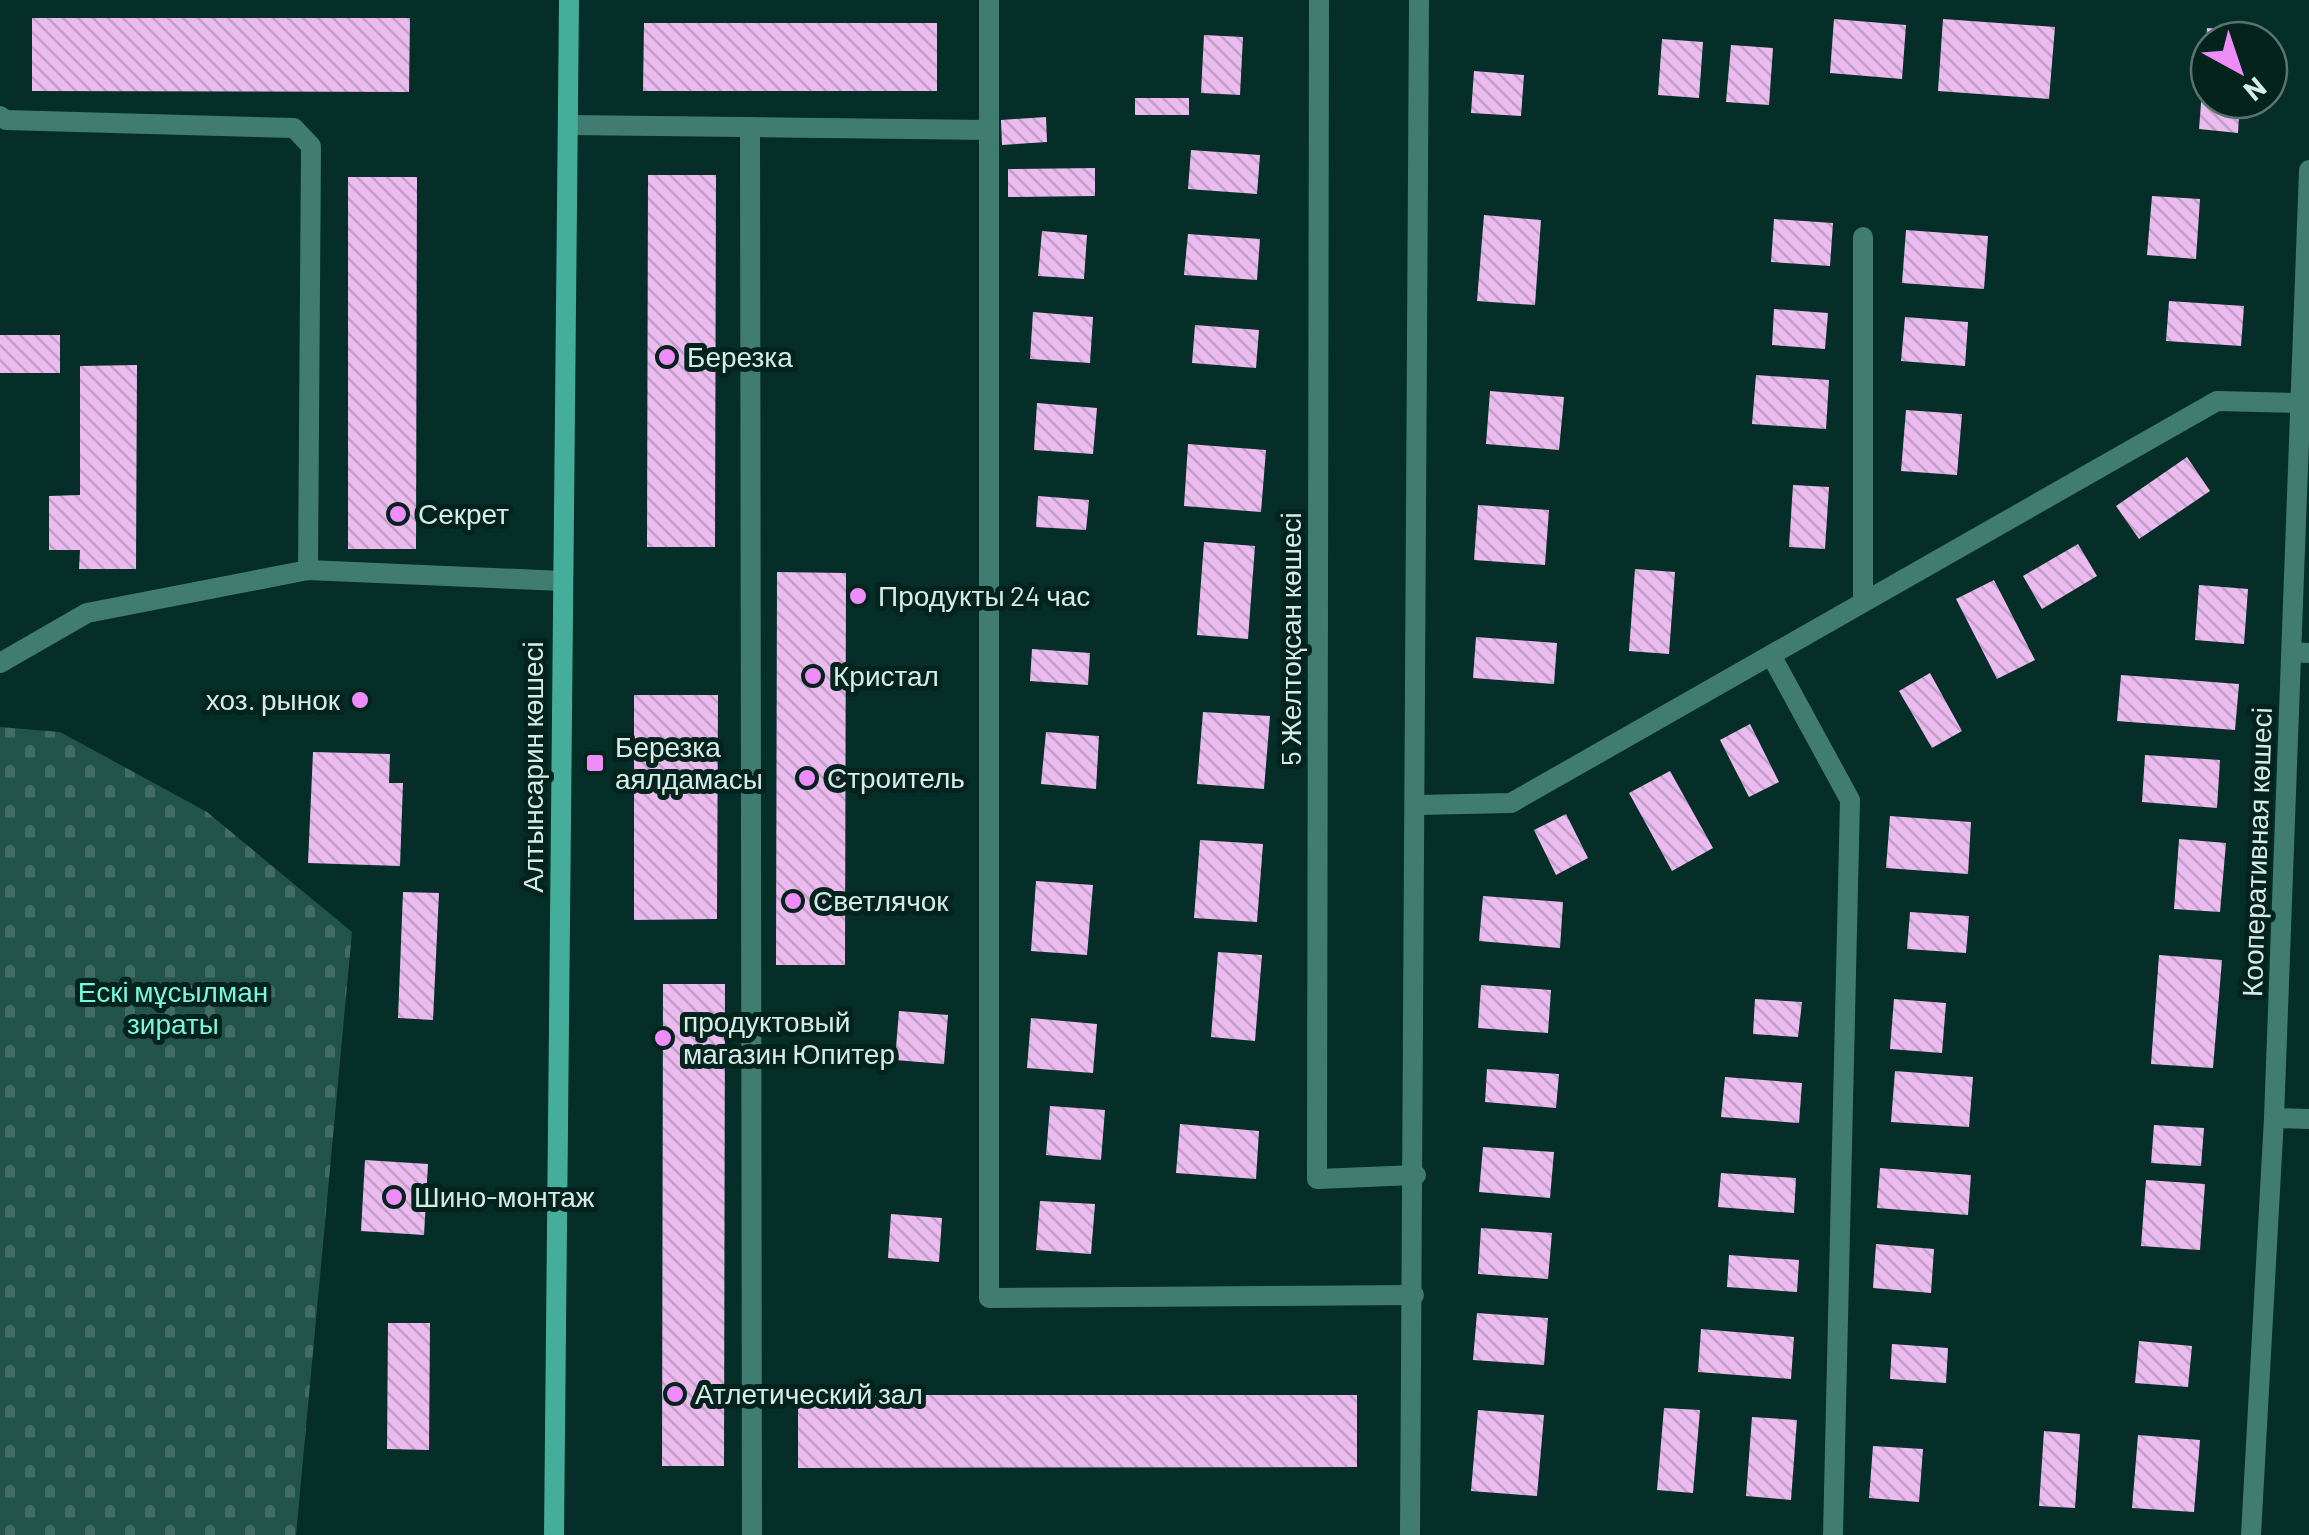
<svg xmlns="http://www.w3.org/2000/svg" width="2309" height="1535" viewBox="0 0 2309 1535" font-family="Barlow,sans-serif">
	<defs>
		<pattern id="cemetery-stones" width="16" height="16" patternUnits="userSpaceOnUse" patternTransform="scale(2.5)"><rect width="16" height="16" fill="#23544b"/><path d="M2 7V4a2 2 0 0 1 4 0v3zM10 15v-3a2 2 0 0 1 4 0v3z" fill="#426d65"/></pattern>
		<pattern id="building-back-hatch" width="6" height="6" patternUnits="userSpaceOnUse" patternTransform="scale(2.5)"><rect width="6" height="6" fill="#ebbbf0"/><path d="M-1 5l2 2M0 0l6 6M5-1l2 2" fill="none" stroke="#c09ec5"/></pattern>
	</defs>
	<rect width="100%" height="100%" fill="#042e27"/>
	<!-- cemetery -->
	<polygon fill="url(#cemetery-stones)" points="0,727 60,732 207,812 352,932 296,1535 0,1535"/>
	<!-- building -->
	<g fill="url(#building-back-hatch)">
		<polygon points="32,18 410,18 409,92 32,91"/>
		<polygon points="1834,19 1906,25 1902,79 1830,73"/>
		<polygon points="1943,19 2055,27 2049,99 1938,91"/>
		<polygon points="644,23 937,23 937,91 643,91"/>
		<polygon points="2207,28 2245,31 2245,40 2209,40 2209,100 2240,100 2238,133 2199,129"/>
		<polygon points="1204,35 1243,37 1240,95 1201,93"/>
		<polygon points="1662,39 1703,42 1699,98 1658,95"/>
		<polygon points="1731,45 1773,48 1769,105 1726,102"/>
		<polygon points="1474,71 1524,75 1521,116 1471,113"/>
		<rect x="1135" y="98" width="54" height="17"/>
		<polygon points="1046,117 1047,142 1002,145 1001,120"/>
		<polygon points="1191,150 1260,155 1257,194 1188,189"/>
		<polygon points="1095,168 1095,196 1008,197 1008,169"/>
		<polygon points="648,175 716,175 715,547 647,547"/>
		<polygon points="348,177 417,177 416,549 348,549"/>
		<polygon points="2152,196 2200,199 2196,259 2147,255"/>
		<polygon points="1484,215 1541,220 1535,305 1477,301"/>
		<polygon points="1774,219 1833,223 1830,266 1771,262"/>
		<polygon points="1906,230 1988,236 1984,289 1902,283"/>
		<polygon points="1042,231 1087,235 1084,279 1038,276"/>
		<polygon points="1188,234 1260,239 1257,280 1184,275"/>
		<polygon points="2169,301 2244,306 2241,346 2166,341"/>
		<polygon points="1774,309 1828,313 1825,349 1772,345"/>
		<polygon points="1033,312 1093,317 1090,363 1030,359"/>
		<polygon points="1905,317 1968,322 1965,366 1901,361"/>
		<polygon points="1195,325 1259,330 1256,368 1192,363"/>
		<rect x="0" y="335" width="60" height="38"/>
		<polygon points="137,365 136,569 79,569 80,550 49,550 49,496 80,495 80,366"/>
		<polygon points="1756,375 1829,380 1826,429 1752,424"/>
		<polygon points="1490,391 1564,397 1559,450 1486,444"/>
		<polygon points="1037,403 1097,408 1093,454 1034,450"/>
		<polygon points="1906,410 1962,414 1957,475 1901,471"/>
		<polygon points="1188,444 1266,450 1261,512 1184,506"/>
		<polygon points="2187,457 2210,491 2139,539 2116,506"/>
		<polygon points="1793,485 1829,487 1825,549 1789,547"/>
		<polygon points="1038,496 1089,500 1086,530 1036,527"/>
		<polygon points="1478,505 1549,510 1545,565 1474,560"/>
		<polygon points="1204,542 1255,546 1248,639 1197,635"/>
		<polygon points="2078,544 2097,576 2042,609 2023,576"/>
		<polygon points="1635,569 1675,572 1669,654 1629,651"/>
		<polygon points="777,572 846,573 845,965 776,965"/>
		<polygon points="1994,580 2035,660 1997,679 1956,599"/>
		<polygon points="2199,585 2248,589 2244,644 2195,640"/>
		<polygon points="1476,637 1557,643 1554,684 1473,678"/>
		<polygon points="1032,649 1090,653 1088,685 1030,681"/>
		<polygon points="1930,673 1962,731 1932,748 1899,691"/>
		<polygon points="2121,675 2239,684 2235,730 2117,721"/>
		<polygon points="634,695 718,695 717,919 634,920"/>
		<polygon points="1203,712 1270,716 1264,789 1197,784"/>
		<polygon points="1750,724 1779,782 1749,797 1720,740"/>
		<polygon points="1046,732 1099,736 1096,789 1041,784"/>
		<polygon points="313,752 390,754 389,783 403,783 400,866 308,863"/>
		<polygon points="2145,755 2220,760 2217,808 2142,802"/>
		<polygon points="1670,771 1713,848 1672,871 1629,793"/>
		<polygon points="1566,814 1588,858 1556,875 1534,830"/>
		<polygon points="1890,816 1971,822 1968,874 1886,868"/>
		<polygon points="2179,839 2226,843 2220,912 2174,909"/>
		<polygon points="1200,840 1263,844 1257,922 1194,918"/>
		<polygon points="1036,881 1093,885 1087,955 1031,951"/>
		<polygon points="403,892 439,893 433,1020 398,1018"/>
		<polygon points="1483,896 1563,902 1560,948 1479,941"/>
		<polygon points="1910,912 1969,916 1966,953 1907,949"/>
		<polygon points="1218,952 1262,955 1255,1041 1211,1037"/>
		<polygon points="2159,955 2222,960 2213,1068 2151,1064"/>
		<polygon points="663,984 725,984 724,1466 662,1466"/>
		<polygon points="1481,985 1551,990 1548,1033 1478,1028"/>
		<polygon points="1755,999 1802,1002 1798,1037 1753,1034"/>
		<polygon points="1894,999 1946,1003 1942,1053 1890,1049"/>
		<polygon points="899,1011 948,1015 944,1064 895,1060"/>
		<polygon points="1031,1018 1097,1024 1093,1073 1027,1068"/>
		<polygon points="1487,1069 1559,1074 1556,1108 1485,1102"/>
		<polygon points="1895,1071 1973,1077 1969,1127 1891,1122"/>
		<polygon points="1725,1077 1802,1083 1799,1123 1721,1117"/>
		<polygon points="1050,1106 1105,1110 1101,1160 1046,1155"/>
		<polygon points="1180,1124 1259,1131 1256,1179 1176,1173"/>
		<polygon points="2154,1125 2204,1128 2201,1166 2151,1163"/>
		<polygon points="1483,1147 1554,1152 1550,1198 1479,1192"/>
		<polygon points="365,1160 428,1164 424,1235 361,1231"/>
		<polygon points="1880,1168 1971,1175 1968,1215 1877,1208"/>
		<polygon points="1721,1173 1796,1178 1794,1213 1718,1207"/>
		<polygon points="2146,1180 2205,1184 2200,1250 2141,1246"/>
		<polygon points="1040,1201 1095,1204 1091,1254 1036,1250"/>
		<polygon points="891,1214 942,1218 939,1262 888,1258"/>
		<polygon points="1481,1228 1552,1233 1548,1279 1478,1274"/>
		<polygon points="1876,1244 1934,1249 1931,1293 1873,1288"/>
		<polygon points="1729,1255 1799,1260 1797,1292 1727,1287"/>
		<polygon points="1477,1313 1548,1318 1544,1365 1473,1360"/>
		<polygon points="388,1323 430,1323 429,1450 387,1449"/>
		<polygon points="1701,1329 1794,1337 1791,1379 1698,1372"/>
		<polygon points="2139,1341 2192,1346 2188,1387 2135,1383"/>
		<polygon points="1892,1344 1948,1348 1946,1383 1890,1379"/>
		<polygon points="798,1395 1357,1395 1357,1467 798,1468"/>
		<polygon points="1664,1408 1700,1410 1693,1493 1657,1490"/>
		<polygon points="1478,1410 1544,1415 1537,1496 1471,1491"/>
		<polygon points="1752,1417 1797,1420 1791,1500 1746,1496"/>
		<polygon points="2044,1431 2080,1434 2075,1508 2039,1506"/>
		<polygon points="2138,1435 2200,1440 2194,1512 2132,1508"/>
		<polygon points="1873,1446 1923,1449 1919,1502 1869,1498"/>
	</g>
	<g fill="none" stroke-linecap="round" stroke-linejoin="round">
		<!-- lane -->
		<g stroke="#407d70" stroke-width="20">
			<polyline points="989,0 989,1298 1414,1295"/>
			<polyline points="0,116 6,120 294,128 311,146 308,570"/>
			<polyline points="568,125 989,130"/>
			<polyline points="750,127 752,1535"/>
			<polyline points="1863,602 1863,237"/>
			<polyline points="2292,652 2309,653"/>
			<polyline points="1771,655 1850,800 1833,1535"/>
			<polyline points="0,663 87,613 308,570 563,581"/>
			<polyline points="1417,805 1511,803 2217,401 2301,403"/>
			<polyline points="2274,1118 2309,1119"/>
		</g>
		<!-- street -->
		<g stroke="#407d70" stroke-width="20">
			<polyline points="1319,0 1317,1179 1416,1175"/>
			<polyline points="1410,1535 1419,0"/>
			<polyline points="2251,1535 2274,1118 2309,170"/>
		</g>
		<!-- secondary -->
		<polyline stroke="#45ae9a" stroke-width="20" points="554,1535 569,0"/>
	</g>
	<!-- markers -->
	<g fill="#ee8cf9" stroke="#05231d" stroke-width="4">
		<circle cx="667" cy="357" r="10"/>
		<circle cx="398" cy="514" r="10"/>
		<circle cx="858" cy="596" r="10"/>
		<circle cx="813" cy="676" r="10"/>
		<circle cx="360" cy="700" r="10"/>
		<rect x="585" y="753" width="20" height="20" rx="5"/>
		<circle cx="807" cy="778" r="10"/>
		<circle cx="793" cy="901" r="10"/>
		<circle cx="663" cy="1038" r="10"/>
		<circle cx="394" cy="1197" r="10"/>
		<circle cx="675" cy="1394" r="10"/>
	</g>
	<g text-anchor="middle" stroke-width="10" stroke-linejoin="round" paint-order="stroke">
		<!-- poi labels -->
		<g font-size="28" fill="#d7ece7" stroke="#05231d" text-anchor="start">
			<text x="687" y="367">Березка</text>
			<text x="418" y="524">Секрет</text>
			<text x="878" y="606">Продукты 24 час</text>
			<text x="833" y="686">Кристал</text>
			<text x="340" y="710" text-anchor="end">хоз. рынок</text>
			<text x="615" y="757">Березка<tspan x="615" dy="32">аялдамасы</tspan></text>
			<text x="827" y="788">Строитель</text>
			<text x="813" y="911">Светлячок</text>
			<text x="683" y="1032">продуктовый<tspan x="683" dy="32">магазин Юпитер</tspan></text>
			<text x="414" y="1207">Шино-монтаж</text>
			<text x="695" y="1404">Атлетический зал</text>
		</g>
		<!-- street labels -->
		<g font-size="28" fill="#d7ece7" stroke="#05231d">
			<text transform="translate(1291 639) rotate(-90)" y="10">5 Желтоқсан көшесі</text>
			<text transform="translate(533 767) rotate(-90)" y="10">Алтынсарин көшесі</text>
			<text transform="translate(2257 852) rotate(-88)" y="10">Кооперативная көшесі</text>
		</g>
		<!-- park labels -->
		<g font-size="28" fill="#7af7dd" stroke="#05231d">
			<text x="173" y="1002">Ескі мұсылман<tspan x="173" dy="32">зираты</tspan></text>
		</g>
	</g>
	<!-- north arrow -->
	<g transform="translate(2239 70) rotate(140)"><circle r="48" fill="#05231d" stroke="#59736e" stroke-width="2.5"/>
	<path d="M0-8L18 38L0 25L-18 38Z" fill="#ee8cf9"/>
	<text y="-15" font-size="28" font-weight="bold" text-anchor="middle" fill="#d7ece7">N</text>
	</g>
</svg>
